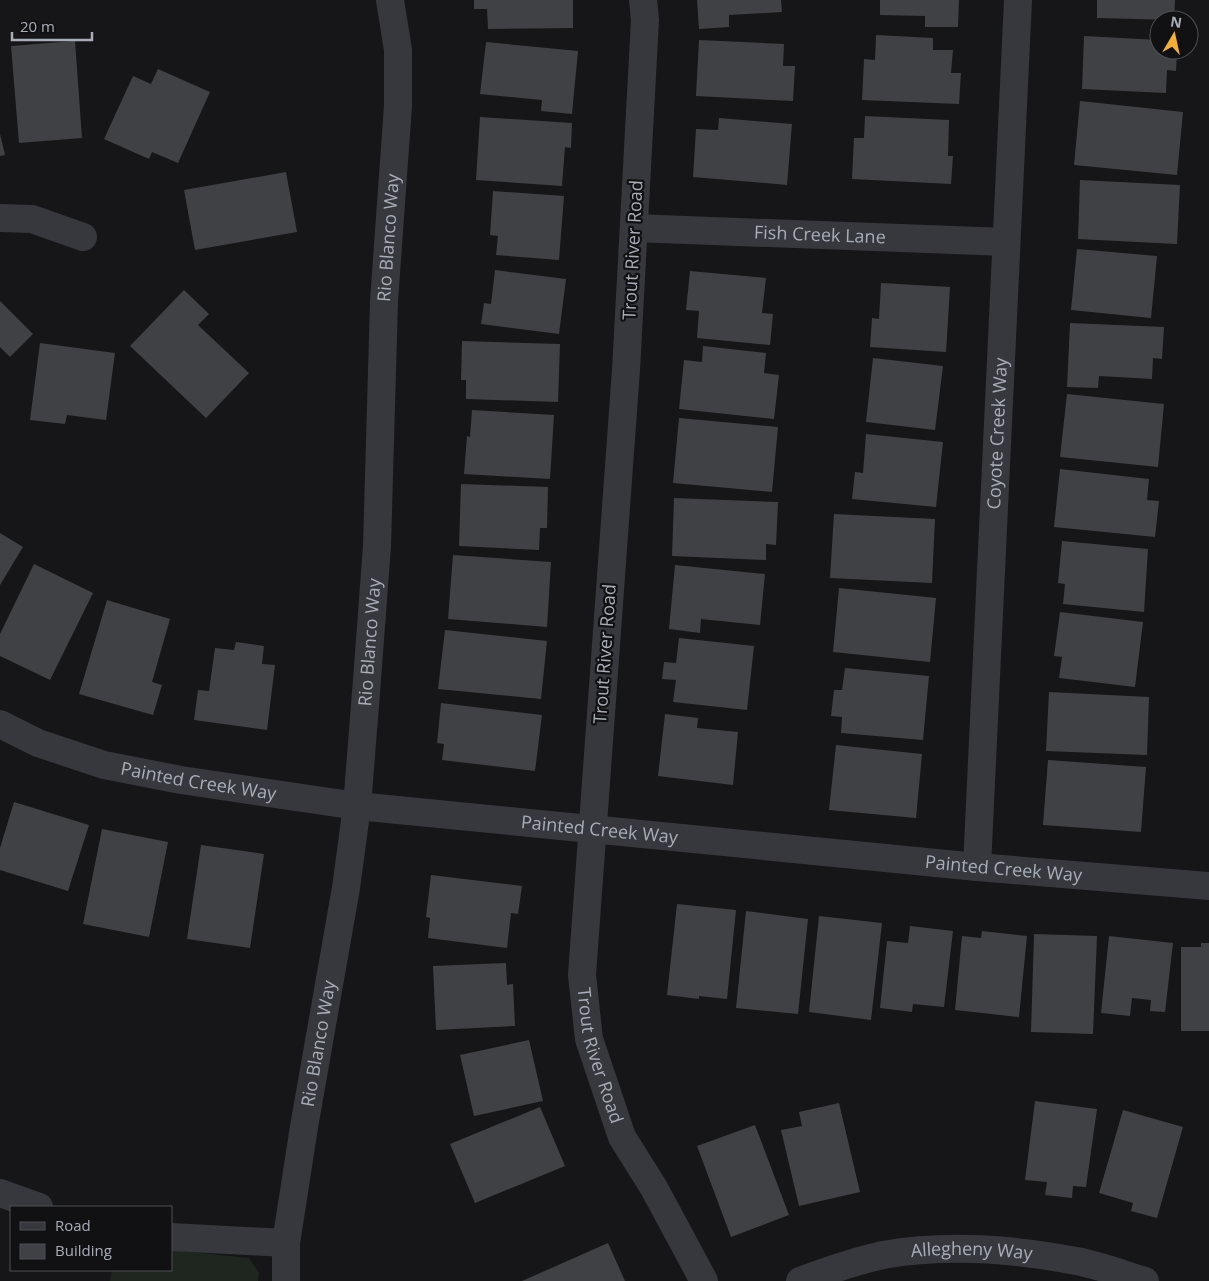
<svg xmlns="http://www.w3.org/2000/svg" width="1209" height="1281" viewBox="0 0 1209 1281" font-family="'Open Sans',sans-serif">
	<rect width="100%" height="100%" fill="#161618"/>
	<!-- green -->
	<polygon fill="#1e261f" points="171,1250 249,1258 259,1273 258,1281 110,1281 112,1270 171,1270"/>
	<!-- building -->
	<g fill="#404145">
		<polygon points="474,0 573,0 573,28 488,29 487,9 474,9"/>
		<polygon points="697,0 781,0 782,12 729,15 729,27 699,29"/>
		<polygon points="880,0 959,0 958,27 925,27 925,16 880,15"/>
		<polygon points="1097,0 1175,0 1174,20 1097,18"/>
		<polygon points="876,35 933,38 933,50 953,50 951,73 961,73 959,104 862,100 864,59 875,60"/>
		<polygon points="1084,36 1159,40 1159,50 1177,50 1176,71 1167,70 1166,93 1082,89"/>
		<polygon points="699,40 784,44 783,66 795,66 793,101 696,96"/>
		<polygon points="75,41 82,138 19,143 11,46"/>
		<polygon points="486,42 578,51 572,114 541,111 542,100 480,94"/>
		<polygon points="158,69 210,92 178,163 152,152 149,159 104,139 133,76 151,84"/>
		<polygon points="1080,101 1183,112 1177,175 1074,165"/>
		<polygon points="865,116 949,120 948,156 953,156 951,184 852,179 854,138 864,138"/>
		<polygon points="480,117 572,123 571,148 565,147 562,186 476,180"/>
		<polygon points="719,118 792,124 787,185 693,177 696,129 718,130"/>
		<polygon points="0,134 5,155 0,156"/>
		<polygon points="286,172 297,232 195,250 184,190"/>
		<polygon points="1080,180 1180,185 1177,244 1078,239"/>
		<polygon points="493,191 564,196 559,260 496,255 498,236 490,235"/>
		<polygon points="1077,249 1157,256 1151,318 1071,310"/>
		<polygon points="495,270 566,279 559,334 481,324 484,303 491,304"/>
		<polygon points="690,271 766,278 762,313 773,314 770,345 697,338 699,311 686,310"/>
		<polygon points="881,283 950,287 946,352 870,347 872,318 879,319"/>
		<polygon points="184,290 209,314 198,325 249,373 206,418 130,346"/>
		<polygon points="0,301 33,334 10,357 0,347"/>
		<polygon points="1070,323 1164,327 1162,359 1153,358 1152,379 1099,376 1098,388 1067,387"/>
		<polygon points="462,341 560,344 558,402 466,399 466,380 461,380"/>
		<polygon points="40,343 115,353 106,420 67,415 65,424 30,420"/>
		<polygon points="703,346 766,353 764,373 779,375 774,419 679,409 684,360 702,362"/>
		<polygon points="873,358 943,366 935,430 866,422"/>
		<polygon points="1067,394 1164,404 1158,467 1060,457"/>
		<polygon points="472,410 554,415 550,479 464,474 467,436 470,437"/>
		<polygon points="679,418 778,427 772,492 673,483"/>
		<polygon points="866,434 943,442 936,507 852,499 855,472 863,473"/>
		<polygon points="1060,469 1149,479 1147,500 1159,501 1155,537 1054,527"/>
		<polygon points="461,484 548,487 547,528 540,528 539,550 459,546"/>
		<polygon points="674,498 778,502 776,545 766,544 766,560 672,556"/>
		<polygon points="834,514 935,519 932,583 830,578"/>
		<polygon points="0,533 23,547 0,585"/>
		<polygon points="1062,541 1148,549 1144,612 1063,604 1065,584 1058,583"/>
		<polygon points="453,555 551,562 547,627 448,619"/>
		<polygon points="34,564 93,593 50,680 0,656 0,634"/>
		<polygon points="675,565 765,574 760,625 701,619 700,633 669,629"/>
		<polygon points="839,588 936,598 930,662 833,652"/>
		<polygon points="107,600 170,619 152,682 162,685 153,715 79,694"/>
		<polygon points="1060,612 1143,622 1135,687 1059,678 1062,657 1054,656"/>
		<polygon points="445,630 547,641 541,699 438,689"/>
		<polygon points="679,638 754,646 747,710 673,702 676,680 662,679 664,662 676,663"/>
		<polygon points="236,642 264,646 262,664 275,665 267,730 194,720 198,690 209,691 215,648 234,650"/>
		<polygon points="845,668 929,676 923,740 841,733 842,717 831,716 834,690 842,690"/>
		<polygon points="1049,692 1149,697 1147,755 1046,751"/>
		<polygon points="441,703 542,715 535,771 442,760 444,744 437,743"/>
		<polygon points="665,714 698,718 697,728 738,732 733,785 658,776"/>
		<polygon points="836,745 922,754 916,818 829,810"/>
		<polygon points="1048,760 1146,767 1141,832 1043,825"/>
		<polygon points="14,802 89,825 68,891 0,870 0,848"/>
		<polygon points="102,829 168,842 149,937 83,924"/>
		<polygon points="201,845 264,854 250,948 187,939"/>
		<polygon points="431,875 522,886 518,914 511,913 507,948 428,938 430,918 426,917"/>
		<polygon points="677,904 736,910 727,999 699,996 699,999 667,995"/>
		<polygon points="746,911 808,919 798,1014 736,1008"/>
		<polygon points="819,916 882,923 871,1020 809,1012"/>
		<polygon points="910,926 953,931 944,1007 913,1004 912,1012 880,1008 887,941 908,943"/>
		<polygon points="982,931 1027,936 1019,1017 955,1010 962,936 981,938"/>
		<polygon points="1034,934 1097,936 1093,1034 1031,1032"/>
		<polygon points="1109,936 1173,943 1165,1012 1150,1011 1151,1000 1132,998 1130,1016 1101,1013"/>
		<polygon points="1201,943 1209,943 1209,1031 1181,1031 1181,947 1201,947"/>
		<polygon points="506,963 507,985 513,984 515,1026 436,1030 433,966"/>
		<polygon points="529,1040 543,1101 474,1116 460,1055"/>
		<polygon points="1035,1101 1097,1109 1086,1187 1073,1186 1072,1198 1045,1195 1047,1182 1025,1180"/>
		<polygon points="839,1103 860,1192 799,1206 781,1130 802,1126 799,1112"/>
		<polygon points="540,1107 565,1166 475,1203 450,1144"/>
		<polygon points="1123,1110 1183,1127 1157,1218 1131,1211 1133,1203 1099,1193"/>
		<polygon points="755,1125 789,1215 731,1237 697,1146"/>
		<polygon points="608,1243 625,1281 522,1281"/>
	</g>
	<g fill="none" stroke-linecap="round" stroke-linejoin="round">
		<!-- minor -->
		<g stroke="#37383d" stroke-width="28">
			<path id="s1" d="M643 0 645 20 626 370 582 975 589 1039 622 1137 654 1188 704 1281"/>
			<polyline points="0,218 32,219 83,237"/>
			<path id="s2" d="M634 228 1006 242"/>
			<path id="s3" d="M0 724 38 743 104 765 181 780 357 806 977 867 1209 886"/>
			<path id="s4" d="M977 867 1018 0"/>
			<polyline points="0,1193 39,1207"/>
			<polyline points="171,1237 286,1243"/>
			<path id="s5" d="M286 1281V1243L304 1127 346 888 357 806 367 680 377 546 384 301 398 106V50L390 0"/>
			<path id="s6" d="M800 1281C827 1271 855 1261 883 1255 946 1244 1014 1249 1076 1261 1099 1265 1122 1274 1145 1281"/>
		</g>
	</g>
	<g text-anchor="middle" stroke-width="4.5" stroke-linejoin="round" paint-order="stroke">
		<!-- street labels -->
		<g font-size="18" fill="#a8adb8" stroke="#111113">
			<text dy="6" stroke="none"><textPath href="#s2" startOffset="186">Fish Creek Lane</textPath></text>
			<text dy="6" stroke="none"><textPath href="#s5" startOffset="1050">Rio Blanco Way</textPath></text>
			<text transform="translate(633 250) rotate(-87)" y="6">Trout River Road</text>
			<text dy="6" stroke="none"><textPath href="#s4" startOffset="434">Coyote Creek Way</textPath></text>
			<text dy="6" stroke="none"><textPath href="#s5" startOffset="645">Rio Blanco Way</textPath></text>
			<text transform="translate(605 654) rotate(-86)" y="6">Trout River Road</text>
			<text dy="6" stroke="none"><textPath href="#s3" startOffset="208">Painted Creek Way</textPath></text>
			<text dy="6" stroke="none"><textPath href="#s3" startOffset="612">Painted Creek Way</textPath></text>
			<text dy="6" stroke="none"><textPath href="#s3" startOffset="1018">Painted Creek Way</textPath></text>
			<text dy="6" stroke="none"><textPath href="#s5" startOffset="240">Rio Blanco Way</textPath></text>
			<text dy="6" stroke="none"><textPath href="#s1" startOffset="1060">Trout River Road</textPath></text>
			<text dy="6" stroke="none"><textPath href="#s6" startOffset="176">Allegheny Way</textPath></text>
		</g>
	</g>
	<!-- legend -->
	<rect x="10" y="1206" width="162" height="65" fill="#111113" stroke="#4d4f55"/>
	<rect x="20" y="1222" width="25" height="8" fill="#37383d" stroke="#4d4f55"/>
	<text x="55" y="1231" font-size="15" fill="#a8adb8">Road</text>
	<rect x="20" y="1244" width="25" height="15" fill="#404145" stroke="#4d4f55"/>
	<text x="55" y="1256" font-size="15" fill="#a8adb8">Building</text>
	<!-- north arrow -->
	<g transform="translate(1174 35) rotate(9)"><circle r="24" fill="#111113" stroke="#4d4f55"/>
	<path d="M0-4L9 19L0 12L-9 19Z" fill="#f2b134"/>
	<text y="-8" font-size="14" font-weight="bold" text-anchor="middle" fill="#a8adb8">N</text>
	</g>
	<!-- scale -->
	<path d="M12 32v8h80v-8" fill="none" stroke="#a8adb8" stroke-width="2.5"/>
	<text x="20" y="32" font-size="15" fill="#a8adb8" stroke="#111113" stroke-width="4" paint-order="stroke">20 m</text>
</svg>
